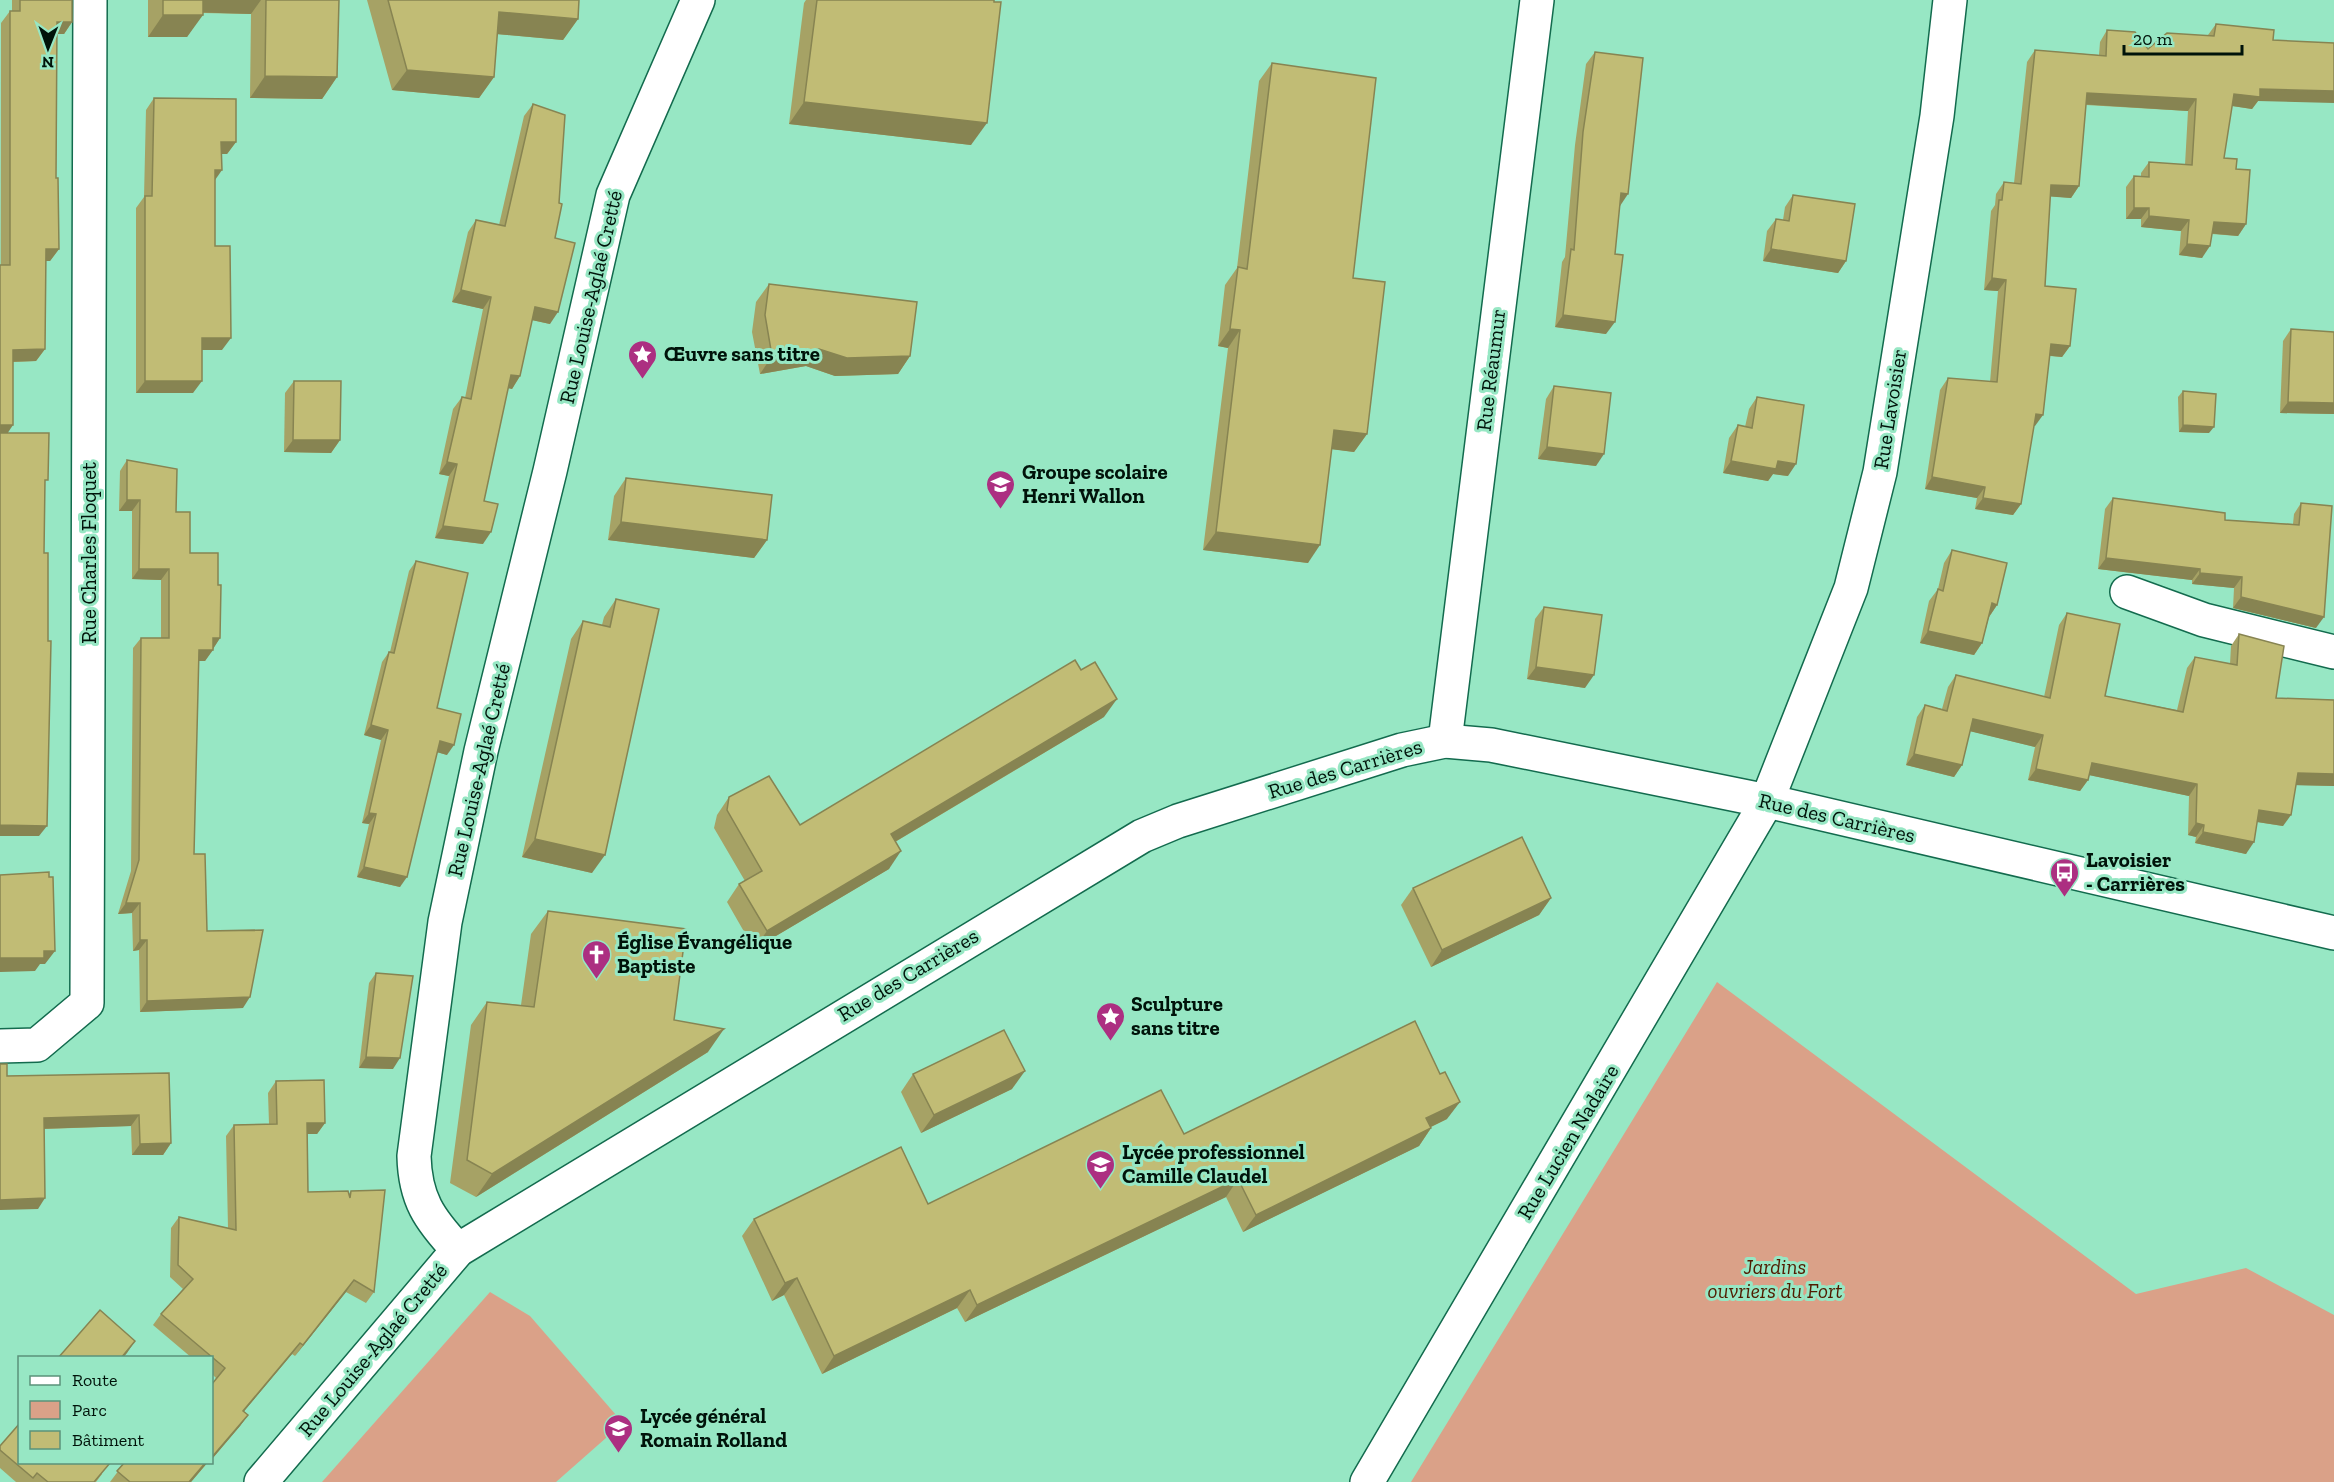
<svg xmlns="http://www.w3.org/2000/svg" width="2334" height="1482" viewBox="0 0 2334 1482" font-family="'Zilla Slab',serif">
	<rect width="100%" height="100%" fill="#97e7c4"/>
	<!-- green -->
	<g fill="#daa188">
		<polygon points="1717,982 2136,1294 2246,1268 2334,1315 2334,1482 1411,1482"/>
		<polygon points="490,1292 530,1316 623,1423 556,1482 322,1482"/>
	</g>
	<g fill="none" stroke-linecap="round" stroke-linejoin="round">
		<defs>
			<g id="minor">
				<polyline points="2127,592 2204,620 2334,652"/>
				<polyline points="1445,741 1537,0"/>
				<polyline points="0,1046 37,1045 87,1003 90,0"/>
				<path d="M458 1250C429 1219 415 1199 414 1156L445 922 481 751 550 471 613 195 698 0"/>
				<polyline points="261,1482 458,1250 1142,836 1178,821 1402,750 1445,741 1491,745 1767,801 2334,933"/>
				<polyline points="1367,1482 1767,801 1851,588 1880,472 1937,116 1950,0"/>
			</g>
		</defs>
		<!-- minor casing -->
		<use href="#minor" stroke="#136b4e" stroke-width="36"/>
		<!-- minor -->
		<use href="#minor" stroke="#fff" stroke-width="33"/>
	</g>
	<!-- wall -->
	<g fill="#a6a265">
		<polygon points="12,0 72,0 72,22 64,34 57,34 56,178 59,249 50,261 46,261 45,349 36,361 13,362 8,433 45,485 39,836 0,836 1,23 10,11 12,11"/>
		<polygon points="148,0 339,0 337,77 322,99 250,98 251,14 203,13 187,37 148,37"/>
		<polygon points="367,0 579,0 578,19 563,40 497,34 494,77 479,98 392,90"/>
		<polygon points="806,0 994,0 971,145 789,124 804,3"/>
		<polygon points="2216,24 2258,101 2252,109 2232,106 2224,158 2236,169 2246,224 2238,236 2212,234 2202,258 2179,255 2181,231 2141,227 2141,219 2126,219 2126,187 2134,176 2141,176 2141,173 2149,162 2185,165 2188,111 2086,105 2079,186 2071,198 2050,196 2045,286 2070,346 2062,357 2050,356 2034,426 2021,504 2013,515 1975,509 1977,498 1925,489 1940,390 1948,378 1990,382 1998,291 1984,290 1991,211 1995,205 1996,194 2004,182 2014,183 2027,62 2035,50 2099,55 2100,42 2107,30 2148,49 2208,35"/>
		<polygon points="1595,52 1619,206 1606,334 1555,327 1562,262 1565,257 1575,145 1586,64"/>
		<polygon points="1272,63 1353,278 1367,434 1354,452 1332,449 1308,563 1203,550 1228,348 1218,346 1225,285 1237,268 1259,81"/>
		<polygon points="154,98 236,142 227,154 221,154 215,179 215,246 222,350 202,350 193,393 136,393 136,208 144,197 146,110"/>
		<polygon points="533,104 555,238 550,324 532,320 520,376 512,389 508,388 484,501 483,544 435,538 449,476 439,474 453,409 462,397 465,398 483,309 452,302 468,232 476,220 499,225 524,116"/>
		<polygon points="1793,195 1846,261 1838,273 1763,261 1767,231 1776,219 1783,220 1785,207"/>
		<polygon points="769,284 910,356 898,374 835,376 806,366 760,374 752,332 756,302"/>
		<polygon points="2291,329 2334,414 2280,413 2283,341"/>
		<polygon points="294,381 340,440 331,453 284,452 285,393"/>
		<polygon points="1554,386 1596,466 1538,459 1546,399"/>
		<polygon points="2183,391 2209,433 2179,432 2178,397"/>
		<polygon points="1757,397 1788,476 1773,474 1768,481 1723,473 1729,438 1738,425 1745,427 1749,409"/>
		<polygon points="127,460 176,512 190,553 218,585 220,638 205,661 198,661 194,854 207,931 243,1008 140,1012 139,950 133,951 132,913 118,914 131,871 133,648 141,638 161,638 161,580 132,579 132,511 119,511 120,471"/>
		<polygon points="626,478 767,540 754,558 608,540 614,496"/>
		<polygon points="2113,498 2225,520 2293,524 2294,514 2301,503 2316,628 2233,608 2234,588 2192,584 2192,580 2098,569 2105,509"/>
		<polygon points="1952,550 1997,605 1989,617 1982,643 1974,655 1920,643 1929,601 1938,589 1944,563"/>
		<polygon points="416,561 437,708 447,755 437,752 400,887 357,877 369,824 362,823 381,740 364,735 382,662 389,652 390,652 409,571"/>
		<polygon points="616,599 592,873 522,857 571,639 583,621 602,625 604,617"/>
		<polygon points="1544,607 1585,688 1527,679 1535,619"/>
		<polygon points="2067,613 2105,696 2177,710 2187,668 2195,657 2230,664 2231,646 2239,634 2276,698 2334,700 2334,786 2296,785 2283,826 2257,822 2246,854 2195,843 2196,837 2188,835 2189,796 2089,775 2088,780 2080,791 2028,780 2035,747 1970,731 1962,765 1954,777 1906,765 1917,717 1925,705 1942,709 1948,687 1956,675 2044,697 2059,625"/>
		<polygon points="1104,717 895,842 889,869 754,949 727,902 739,884 745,881 714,828 717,815 729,797 800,825"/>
		<polygon points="1413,888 1551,898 1539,915 1431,967 1401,905"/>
		<polygon points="548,911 674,1020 708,1052 476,1197 450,1183 471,1025 487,1002 521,1005 531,934"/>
		<polygon points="376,973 393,1069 359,1068 369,983"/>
		<polygon points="169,1073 171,1143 163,1155 132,1155 131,1126 44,1129 38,1209 7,1076"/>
		<polygon points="913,1074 1012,1089 921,1133 901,1092"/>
		<polygon points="276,1081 325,1123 317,1134 307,1134 308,1192 349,1194 351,1191 374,1292 366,1303 346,1292 295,1356 292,1354 244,1411 248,1415 240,1426 212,1459 212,1384 216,1378 212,1374 212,1358 192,1358 153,1325 161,1314 183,1289 170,1277 171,1228 179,1217 228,1228 226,1136 234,1125 269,1124 268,1093"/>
		<polygon points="1447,1119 1431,1127 1431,1128 1419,1146 1243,1232 1226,1197 965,1322 957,1308 822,1374 784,1295 772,1301 742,1236 754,1219 928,1204 1184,1134"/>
		<polygon points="0,1446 102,1474 96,1482 16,1482 0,1468"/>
		<polygon points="125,1462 208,1462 191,1482 110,1482"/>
	</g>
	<!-- shaded-wall -->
	<g fill="#878452">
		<polygon points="196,0 261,0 251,14 187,12"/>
		<polygon points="499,12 578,19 563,40 485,33"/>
		<polygon points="163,15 203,15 187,37 148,37"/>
		<polygon points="57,22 72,22 64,34 49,34"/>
		<polygon points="407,70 494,77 479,98 392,90"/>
		<polygon points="265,76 337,77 322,99 250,98"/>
		<polygon points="2260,89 2334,91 2334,103 2258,101 2252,109 2226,105 2234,94"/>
		<polygon points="2087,93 2196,99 2188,111 2079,104"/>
		<polygon points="804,102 987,123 971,145 789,124"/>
		<polygon points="221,142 236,142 227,154 212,154"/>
		<polygon points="215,170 222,170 213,183"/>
		<polygon points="2051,185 2079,186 2071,198 2043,196"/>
		<polygon points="1621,193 1628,194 1620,206"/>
		<polygon points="2134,208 2149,208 2141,219 2126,219"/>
		<polygon points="2149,216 2189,220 2181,231 2141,227"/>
		<polygon points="2214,222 2246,224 2238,236 2206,233"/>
		<polygon points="2187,244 2210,246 2202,258 2179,255"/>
		<polygon points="46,249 59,249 50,261 38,261"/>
		<polygon points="1771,249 1846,261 1838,273 1763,261"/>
		<polygon points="1992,278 2006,280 1998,291 1984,290"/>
		<polygon points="461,290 491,297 483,309 452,302"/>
		<polygon points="535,307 558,312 550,324 527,319"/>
		<polygon points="1563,315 1615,322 1606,334 1555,327"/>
		<polygon points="1230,329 1240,330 1228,348 1218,346"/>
		<polygon points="202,338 231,338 222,350 194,350"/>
		<polygon points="2051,344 2070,346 2062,357 2043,355"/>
		<polygon points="45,349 36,361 5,362 13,350"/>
		<polygon points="819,349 910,356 898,374 835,376 806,366 760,374 772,356"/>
		<polygon points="511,375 520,376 512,389 503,387"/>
		<polygon points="145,381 202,381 193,393 136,393"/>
		<polygon points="2288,402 2334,403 2334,414 2280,413"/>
		<polygon points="2036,414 2043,415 2035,426 2028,426"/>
		<polygon points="0,425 13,425 5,437 0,437"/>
		<polygon points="2183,425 2214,427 2209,433 2179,432"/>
		<polygon points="1334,430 1367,434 1354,452 1322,448"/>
		<polygon points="293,440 340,440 331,453 284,452"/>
		<polygon points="1547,447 1604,454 1596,466 1538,459"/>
		<polygon points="1731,461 1778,461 1796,464 1788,476 1773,474 1768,481 1723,473"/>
		<polygon points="447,462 457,464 449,476 439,474"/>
		<polygon points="1932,477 1985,487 1977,498 1925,489"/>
		<polygon points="1983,498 2021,504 2013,515 1975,509"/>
		<polygon points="127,500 140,500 132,511 119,511"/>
		<polygon points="621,522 767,540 754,558 608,540"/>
		<polygon points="443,526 491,532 483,544 435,538"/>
		<polygon points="1216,532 1320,545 1308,563 1203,550"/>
		<polygon points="2106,558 2200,569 2192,580 2098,569"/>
		<polygon points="139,569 169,569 161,580 132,579"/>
		<polygon points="2200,573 2242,577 2234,588 2192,584"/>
		<polygon points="2241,597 2324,617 2316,628 2233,608"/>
		<polygon points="1992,603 1997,605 1989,617"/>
		<polygon points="1928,631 1982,643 1974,655 1920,643"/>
		<polygon points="213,638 220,638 213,649"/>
		<polygon points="199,650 213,650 205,661 191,661"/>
		<polygon points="1536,667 1594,675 1585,688 1527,679"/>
		<polygon points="1117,699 1104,717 878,852 891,834"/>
		<polygon points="1973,719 2043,735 2035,747 1965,730"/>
		<polygon points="371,725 388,730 381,740 364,735"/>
		<polygon points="440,741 454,745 447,755 433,751"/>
		<polygon points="1914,754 1962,765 1954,777 1906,765"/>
		<polygon points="2092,763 2197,784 2189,796 2084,774"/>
		<polygon points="2036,769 2088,780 2080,791 2028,780"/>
		<polygon points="2298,773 2334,774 2334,786 2290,785"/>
		<polygon points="2259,810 2291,815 2283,826 2251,821"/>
		<polygon points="369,813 376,814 369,824 362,823"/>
		<polygon points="2196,823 2204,825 2196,837 2188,835"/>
		<polygon points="0,825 47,826 39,836 0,836"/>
		<polygon points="2203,832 2254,842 2246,854 2195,843"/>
		<polygon points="535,839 605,855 592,873 522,857"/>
		<polygon points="901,851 889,869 754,949 767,931"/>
		<polygon points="364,867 407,877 400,887 357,877"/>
		<polygon points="1551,898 1539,915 1431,967 1442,950"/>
		<polygon points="126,903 140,903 132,913 118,914"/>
		<polygon points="140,940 147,940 139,950 133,951"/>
		<polygon points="44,951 55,951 45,964 40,964 35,971 0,972 0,958"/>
		<polygon points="250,997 243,1008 140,1012 147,1001"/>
		<polygon points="724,1029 708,1052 476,1197 492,1174"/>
		<polygon points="366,1057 400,1058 393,1069 359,1068"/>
		<polygon points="1025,1071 1012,1089 921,1133 934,1115"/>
		<polygon points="1460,1102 1447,1119 1414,1135 1426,1118"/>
		<polygon points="139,1115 131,1126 36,1129 44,1118"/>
		<polygon points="307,1123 325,1123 317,1134 299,1134"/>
		<polygon points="1431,1128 1419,1146 1243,1232 1256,1215"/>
		<polygon points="171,1143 163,1155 132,1155 140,1144"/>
		<polygon points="1238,1179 1226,1197 965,1322 977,1305"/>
		<polygon points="45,1198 38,1209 0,1210 0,1200"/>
		<polygon points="797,1278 784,1295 772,1301 785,1283"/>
		<polygon points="354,1280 346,1292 295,1356 303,1345"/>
		<polygon points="970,1290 957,1308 822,1374 834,1356"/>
		<polygon points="135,1341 127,1353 123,1358 121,1358"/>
		<polygon points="300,1343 292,1354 235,1422 243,1411"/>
		<polygon points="248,1415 240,1426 212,1459 212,1457"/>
		<polygon points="206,1462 208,1462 191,1482 189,1482"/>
	</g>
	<!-- building -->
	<g fill="#c1bc75" stroke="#878452" stroke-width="1.5">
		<polygon points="20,0 72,0 72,22 57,22 56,178 58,178 59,249 46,249 45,349 13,350 13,425 0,425 0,265 10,265 10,11 20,11"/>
		<rect x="163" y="0" width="40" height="15"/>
		<polygon points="266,0 339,0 337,77 265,76"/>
		<polygon points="388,0 579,0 578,19 499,12 494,77 407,70"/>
		<polygon points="817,0 994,0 994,2 1001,2 987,123 804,102"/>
		<polygon points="2216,24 2274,30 2273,40 2334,43 2334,91 2260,89 2260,97 2234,94 2224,158 2237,159 2236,169 2250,170 2246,224 2214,222 2210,246 2187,244 2189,220 2149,216 2149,208 2134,208 2134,176 2149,177 2149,162 2192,165 2196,99 2087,93 2079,186 2051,185 2045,286 2076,289 2070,346 2051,344 2043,415 2036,414 2021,504 1983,498 1985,487 1932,477 1948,378 1997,382 2006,280 1992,278 1999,200 2002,200 2004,182 2021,184 2035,50 2106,56 2107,30 2135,32 2148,49 2167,33 2214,36"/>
		<polygon points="1595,52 1643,58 1628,194 1621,193 1615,254 1623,255 1615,322 1563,315 1571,249 1574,250 1583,132"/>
		<polygon points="1272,63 1376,78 1353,278 1385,282 1367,434 1334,430 1320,545 1216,532 1240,330 1230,329 1238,267 1247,269"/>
		<polygon points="154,98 236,99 236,142 221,142 222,170 215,170 215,246 230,246 231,338 202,338 202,381 145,381 145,196 152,196"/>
		<polygon points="533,104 565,115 559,203 562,204 555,238 575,243 558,312 535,307 520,376 511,375 484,501 498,504 491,532 443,526 457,464 447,462 462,397 471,399 491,297 461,290 476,220 505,226"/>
		<polygon points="1793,195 1855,204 1846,261 1771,249 1776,219 1789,221"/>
		<polygon points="769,284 917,302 910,356 847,358 819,349 772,356 765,315"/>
		<polygon points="2291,329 2334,332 2334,403 2288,402"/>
		<polygon points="294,381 341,381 340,440 293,440"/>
		<polygon points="1554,386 1611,393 1604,454 1547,447"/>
		<polygon points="2183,391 2216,394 2214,427 2183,425"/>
		<polygon points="1757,397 1804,405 1796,464 1778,461 1776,469 1731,461 1738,425 1752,428"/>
		<polygon points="0,433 49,433 48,480 45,480 44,553 48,553 48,641 51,641 47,826 0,825"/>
		<polygon points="127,460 177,469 176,512 190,512 190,553 218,553 218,585 221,585 220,638 213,638 213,650 199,650 194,854 205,854 207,931 263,930 250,997 147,1001 147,940 140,940 140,903 126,903 139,860 141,638 169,638 169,569 139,569 140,500 127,500"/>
		<polygon points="626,478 772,495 767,540 621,522"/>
		<polygon points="2113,498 2225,513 2225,520 2299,525 2301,503 2332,506 2324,617 2241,597 2242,577 2200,573 2200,569 2106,558"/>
		<polygon points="1952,550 2007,563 1997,605 1992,603 1982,643 1928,631 1938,589 1943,591"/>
		<polygon points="416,561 468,573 437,708 461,714 454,745 440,741 407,877 364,867 376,814 369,813 388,730 371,725 389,652 394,653"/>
		<polygon points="616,599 659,609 605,855 535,839 583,621 610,627"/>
		<polygon points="1544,607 1602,615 1594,675 1536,667"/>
		<polygon points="2067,613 2120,624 2105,696 2183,712 2195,657 2237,665 2239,634 2284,646 2276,698 2334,700 2334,774 2298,773 2291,815 2259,810 2254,842 2203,832 2204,825 2196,823 2197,784 2092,763 2088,780 2036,769 2043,735 1973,719 1962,765 1914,754 1925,705 1947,711 1956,675 2050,698"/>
		<polygon points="1075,660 1081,670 1095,662 1117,699 891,834 901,851 767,931 739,884 762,871 727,810 729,797 769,776 800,825"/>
		<polygon points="1522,837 1551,898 1442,950 1413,888"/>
		<polygon points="49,872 49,877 53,877 55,951 44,951 44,958 0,958 0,875"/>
		<polygon points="548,911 686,929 674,1020 724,1029 492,1174 467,1160 487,1002 534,1007"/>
		<polygon points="376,973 413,976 400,1058 366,1057"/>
		<polygon points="1415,1021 1440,1074 1445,1072 1460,1102 1426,1118 1431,1128 1256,1215 1238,1179 977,1305 970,1290 834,1356 797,1278 785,1283 754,1219 901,1147 928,1204 1161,1090 1184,1134"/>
		<polygon points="1004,1030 1025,1071 934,1115 913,1074"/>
		<polygon points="0,1064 7,1064 7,1076 169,1073 171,1143 140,1144 139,1115 44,1118 45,1198 0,1200"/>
		<polygon points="324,1080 325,1123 307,1123 308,1192 348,1191 350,1198 351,1191 385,1190 374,1292 354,1280 303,1345 300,1343 243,1411 248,1415 212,1457 212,1384 225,1368 161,1314 193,1279 178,1265 179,1217 236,1230 234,1125 277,1124 276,1081"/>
		<polygon points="100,1310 135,1341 121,1358 58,1358"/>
		<polygon points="20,1423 20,1462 110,1463 94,1482 48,1482 37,1473 33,1478 0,1450 0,1446"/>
		<polygon points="125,1462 206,1462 189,1482 130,1482 117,1471"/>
	</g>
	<!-- icons -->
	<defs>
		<symbol id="sight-pin" viewBox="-11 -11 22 30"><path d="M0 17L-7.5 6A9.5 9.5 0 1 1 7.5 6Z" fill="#ac2f81" stroke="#97e7c4"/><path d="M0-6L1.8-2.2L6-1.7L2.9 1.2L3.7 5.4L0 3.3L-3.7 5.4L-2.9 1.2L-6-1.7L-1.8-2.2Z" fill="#fff"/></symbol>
		<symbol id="school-pin" viewBox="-11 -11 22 30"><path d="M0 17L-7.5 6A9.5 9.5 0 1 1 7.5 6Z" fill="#ac2f81" stroke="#97e7c4"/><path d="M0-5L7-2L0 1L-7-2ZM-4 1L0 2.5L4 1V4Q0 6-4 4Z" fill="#fff"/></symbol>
		<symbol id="bus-pin" viewBox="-11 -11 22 30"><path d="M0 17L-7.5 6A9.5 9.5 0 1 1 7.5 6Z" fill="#ac2f81" stroke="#97e7c4"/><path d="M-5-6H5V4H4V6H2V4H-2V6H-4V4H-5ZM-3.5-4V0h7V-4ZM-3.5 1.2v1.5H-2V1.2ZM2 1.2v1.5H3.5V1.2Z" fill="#fff"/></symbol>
		<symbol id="church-pin" viewBox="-11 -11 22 30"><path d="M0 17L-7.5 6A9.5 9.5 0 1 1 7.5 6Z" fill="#ac2f81" stroke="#97e7c4"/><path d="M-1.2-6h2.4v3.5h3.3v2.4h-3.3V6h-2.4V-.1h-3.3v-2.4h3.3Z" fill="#fff"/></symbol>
	</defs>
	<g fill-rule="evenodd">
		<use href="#sight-pin" x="626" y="338" width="33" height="45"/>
		<use href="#school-pin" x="984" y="468" width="33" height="45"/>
		<use href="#bus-pin" x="2048" y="856" width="33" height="45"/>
		<use href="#church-pin" x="580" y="938" width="33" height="45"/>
		<use href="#sight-pin" x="1094" y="1000" width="33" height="45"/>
		<use href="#school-pin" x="1084" y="1148" width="33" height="45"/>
		<use href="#school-pin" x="602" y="1412" width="33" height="45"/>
	</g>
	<g text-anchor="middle" stroke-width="6" stroke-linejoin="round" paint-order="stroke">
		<!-- street labels -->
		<g font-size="21" fill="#00130a" stroke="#97e7c4">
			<text transform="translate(591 297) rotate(-77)" y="7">Rue Louise-Aglaé Cretté</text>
			<text transform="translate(1491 370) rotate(-83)" y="7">Rue Réaumur</text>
			<text transform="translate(1890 409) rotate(-81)" y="7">Rue Lavoisier</text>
			<text transform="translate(89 553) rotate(-90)" y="7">Rue Charles Floquet</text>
			<text transform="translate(1345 769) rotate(-17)" y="7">Rue des Carrières</text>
			<text transform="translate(479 770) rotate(-77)" y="7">Rue Louise-Aglaé Cretté</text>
			<text transform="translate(1837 818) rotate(13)" y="7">Rue des Carrières</text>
			<text transform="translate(908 975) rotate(-31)" y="7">Rue des Carrières</text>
			<text transform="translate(1568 1142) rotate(-59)" y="7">Rue Lucien Nadaire</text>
			<text transform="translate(373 1350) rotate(-50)" y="7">Rue Louise-Aglaé Cretté</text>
		</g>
		<!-- poi labels -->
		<g font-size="21" font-weight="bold" fill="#00130a" stroke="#97e7c4" text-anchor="start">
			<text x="664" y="361">Œuvre sans titre</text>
			<text x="1022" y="479">Groupe scolaire<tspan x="1022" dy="24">Henri Wallon</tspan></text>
			<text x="2086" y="867">Lavoisier<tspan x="2086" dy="24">- Carrières</tspan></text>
			<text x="617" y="949">Église Évangélique<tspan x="617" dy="24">Baptiste</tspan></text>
			<text x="1131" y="1011">Sculpture<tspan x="1131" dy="24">sans titre</tspan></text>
			<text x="1122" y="1159">Lycée professionnel<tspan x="1122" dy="24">Camille Claudel</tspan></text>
			<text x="640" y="1423">Lycée général<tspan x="640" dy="24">Romain Rolland</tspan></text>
		</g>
		<!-- park labels -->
		<g font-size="21" font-style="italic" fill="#511b00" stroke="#97e7c4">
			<text x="1775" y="1274">Jardins<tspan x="1775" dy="24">ouvriers du Fort</tspan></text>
		</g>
	</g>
	<!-- legend -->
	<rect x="18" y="1356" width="195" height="108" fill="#97e7c4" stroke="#5b927a" stroke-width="1.5"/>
	<rect x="30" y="1376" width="30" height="9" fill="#ffffff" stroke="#5b927a" stroke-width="1.5"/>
	<text x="72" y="1386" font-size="18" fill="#00130a">Route</text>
	<rect x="30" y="1401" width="30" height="18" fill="#daa188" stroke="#5b927a" stroke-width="1.5"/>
	<text x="72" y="1416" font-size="18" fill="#00130a">Parc</text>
	<rect x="30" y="1431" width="30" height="18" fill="#c1bc75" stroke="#5b927a" stroke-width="1.5"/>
	<text x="72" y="1446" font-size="18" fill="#00130a">Bâtiment</text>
	<!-- north arrow -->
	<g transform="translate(48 48) rotate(181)" stroke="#97e7c4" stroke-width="4.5" paint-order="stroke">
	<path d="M0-4.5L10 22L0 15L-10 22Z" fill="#00130a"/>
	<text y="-9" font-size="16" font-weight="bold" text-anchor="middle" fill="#00130a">N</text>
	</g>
	<!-- scale -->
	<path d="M2124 45v9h118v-9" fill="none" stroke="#00130a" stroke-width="3"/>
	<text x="2133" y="45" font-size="18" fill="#00130a" stroke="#97e7c4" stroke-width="4.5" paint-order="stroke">20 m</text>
</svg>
